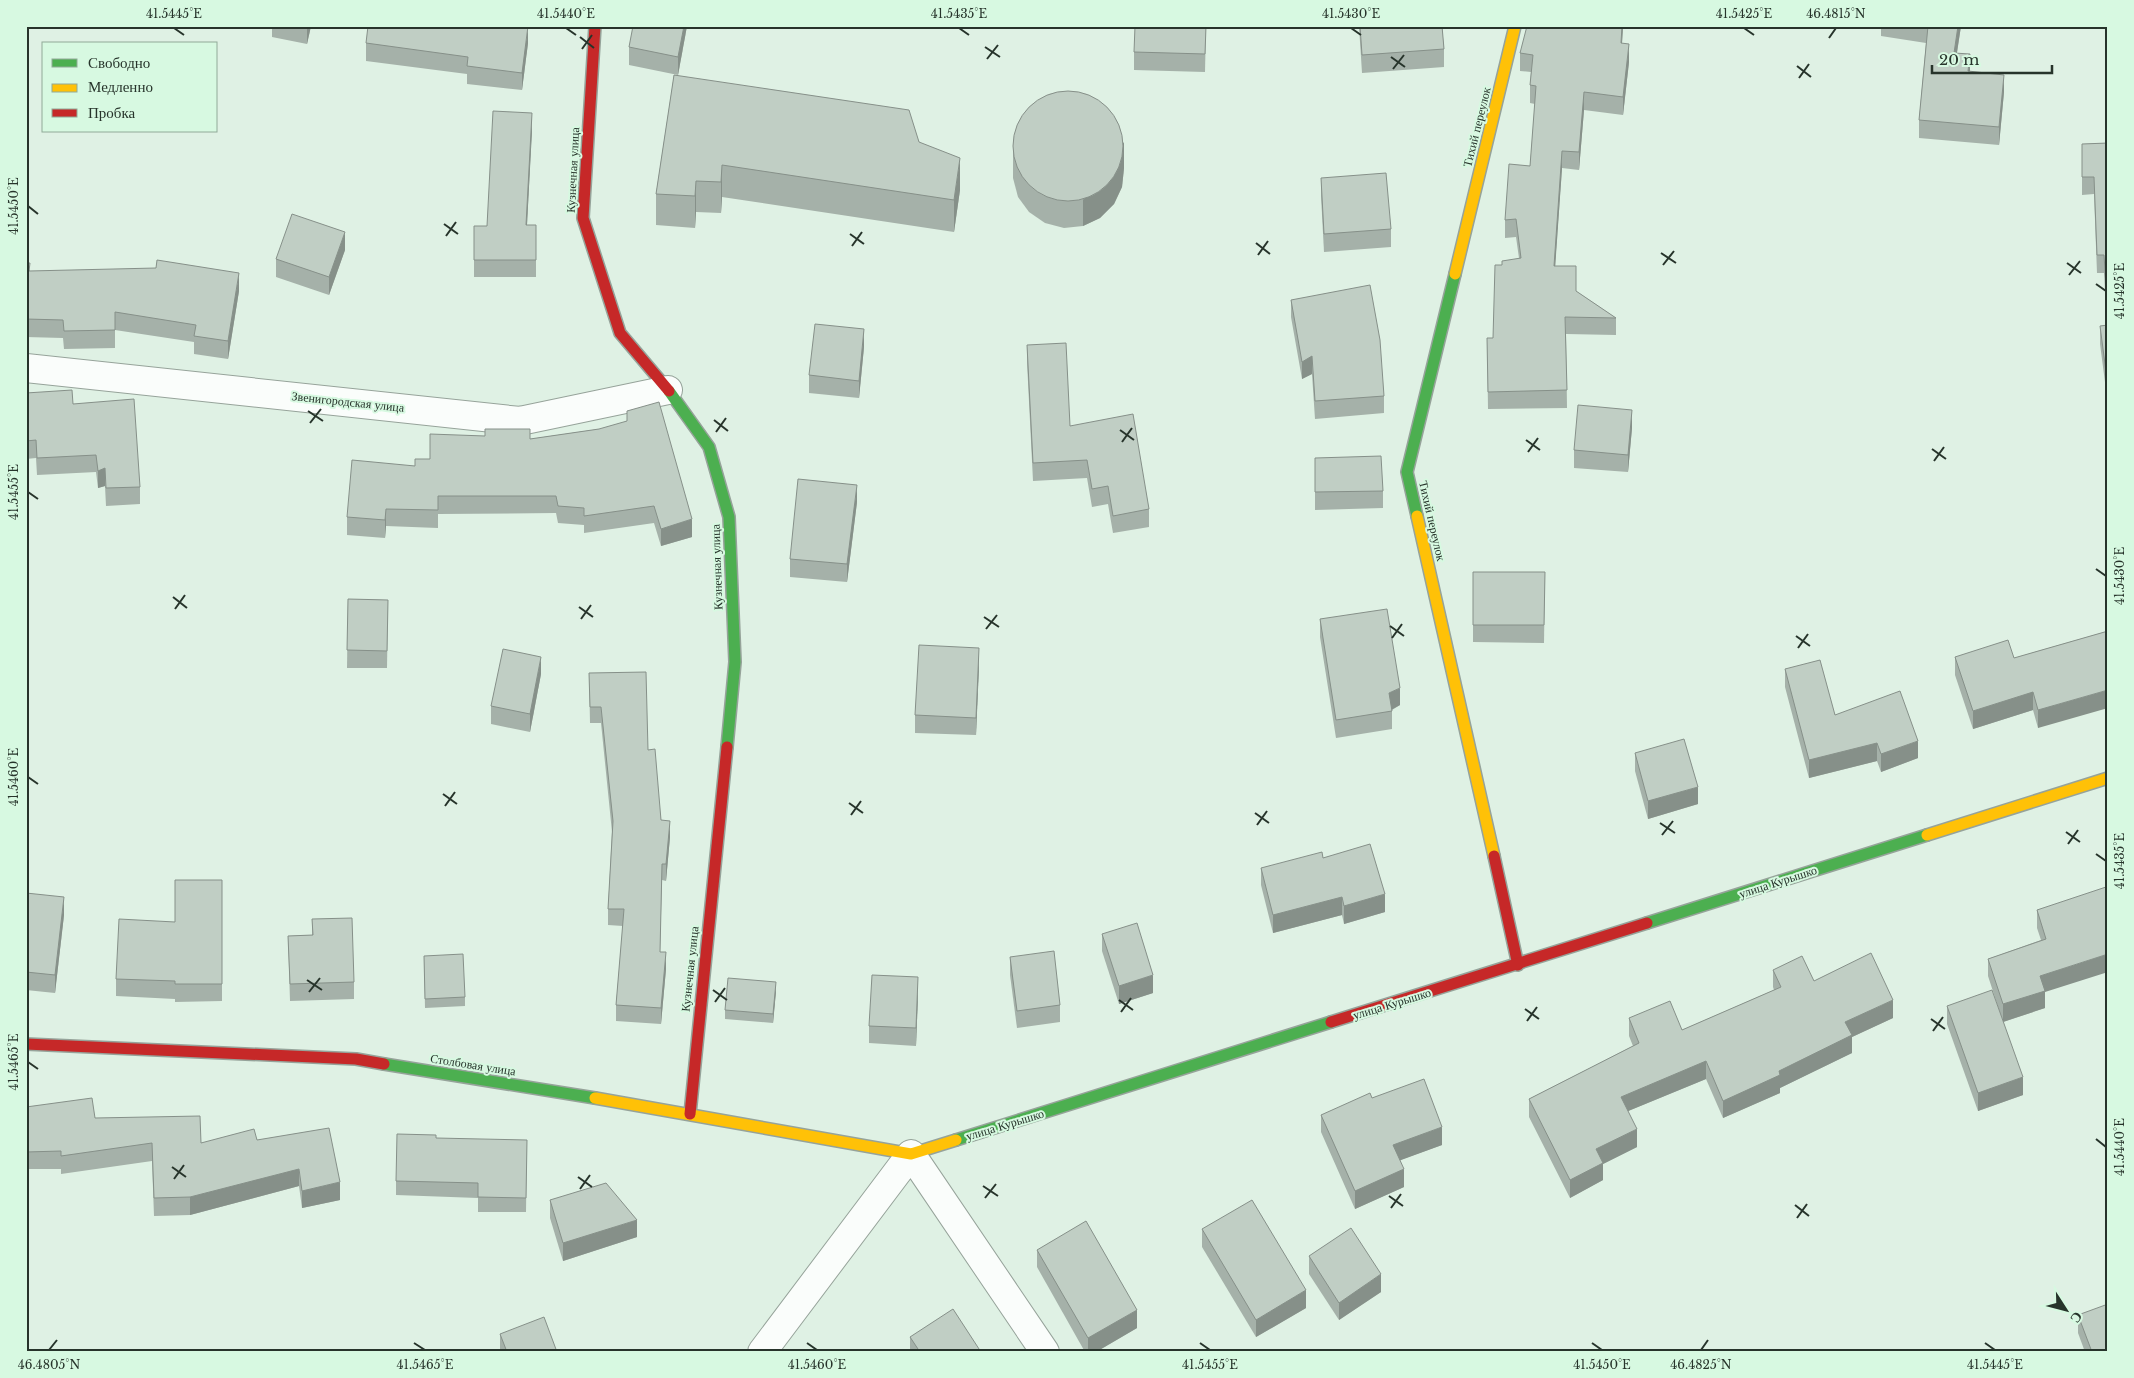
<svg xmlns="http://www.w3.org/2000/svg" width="2134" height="1378" viewBox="0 0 2134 1378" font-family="'Libre Baskerville',serif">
	<rect width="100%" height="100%" fill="#dff1e4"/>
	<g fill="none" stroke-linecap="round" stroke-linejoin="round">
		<defs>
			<g id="street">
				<polyline points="26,368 520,421 668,390"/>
				<polyline points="762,1352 911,1154 1045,1352"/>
			</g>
			<g id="fast">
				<polyline points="669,391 709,447 729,517 735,662 727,747"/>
				<polyline points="1417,516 1407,472 1455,274"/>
				<polyline points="1647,923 1927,835"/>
				<polyline points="384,1064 595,1098"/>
				<polyline points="956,1140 1331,1022"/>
			</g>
			<g id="slow">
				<polyline points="1455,274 1515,26"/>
				<polyline points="1417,516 1494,856"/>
				<polyline points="1927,835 2108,778"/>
				<polyline points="595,1098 911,1154 956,1140"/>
			</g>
			<g id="jam">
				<polyline points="595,26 583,218 620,333 669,391"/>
				<polyline points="1494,856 1518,965"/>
				<polyline points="1331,1022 1647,923"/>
				<polyline points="26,1044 356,1059 384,1064"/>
				<polyline points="690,1114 727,747"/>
			</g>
		</defs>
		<!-- street casing -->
		<use href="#street" stroke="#96a39a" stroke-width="30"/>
		<!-- fast casing -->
		<use href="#fast" stroke="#96a39a" stroke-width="14"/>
		<!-- slow casing -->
		<use href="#slow" stroke="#96a39a" stroke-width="14"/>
		<!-- jam casing -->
		<use href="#jam" stroke="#96a39a" stroke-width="14"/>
		<!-- street -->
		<use href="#street" stroke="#fafdfb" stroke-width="28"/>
		<!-- fast -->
		<use href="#fast" stroke="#4caf50" stroke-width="11"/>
		<!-- slow -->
		<use href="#slow" stroke="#ffc107" stroke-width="11"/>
		<!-- jam -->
		<use href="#jam" stroke="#c62828" stroke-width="11"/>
	</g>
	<!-- wall -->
	<g fill="#a5b1a9">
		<polygon points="272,26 311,26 307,44 272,37"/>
		<polygon points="687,26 678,75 629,65 629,47"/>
		<polygon points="1206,26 1205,72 1134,70 1134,52"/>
		<polygon points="1359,26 1442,26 1444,49 1444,67 1362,73"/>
		<polygon points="1623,26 1622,43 1629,62 1623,115 1584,110 1579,170 1562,168 1555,266 1576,291 1616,318 1616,335 1566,334 1567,408 1488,409 1487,338 1493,338 1502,265 1519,258 1516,237 1505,238 1505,220 1530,166 1535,104 1530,103 1530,85 1531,72 1520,71 1520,53"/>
		<polygon points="1881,26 1961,26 1957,53 1970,71 2004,92 1999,145 1919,138 1919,120 1926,43 1881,36"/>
		<polygon points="366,43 528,43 522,90 467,84 467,74 366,61"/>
		<polygon points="674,75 919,142 960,190 954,232 722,197 721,213 696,212 695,228 656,225 656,194"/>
		<polygon points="532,130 527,225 536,225 536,277 474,277 474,226 487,226"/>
		<polygon points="2108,143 2108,405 2100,344 2100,326 2107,325 2104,273 2097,273 2094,194 2082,195 2082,144"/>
		<polygon points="1013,152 1124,168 1122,187 1114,204 1100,218 1083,226 1064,228 1045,223 1029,212 1018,197 1013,178"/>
		<polygon points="1321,178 1391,229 1391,247 1324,252 1321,196"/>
		<polygon points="345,250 329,295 276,277 276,259"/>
		<polygon points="26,263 30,271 239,291 228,359 194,354 194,342 115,330 115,348 64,349 63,338 26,337"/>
		<polygon points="1291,300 1384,396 1384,413 1315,419 1312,374 1302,379 1291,317"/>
		<polygon points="1027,345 1070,426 1149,509 1149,527 1113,533 1108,504 1092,507 1087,478 1033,481 1027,362"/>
		<polygon points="864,347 859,398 809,393 809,375"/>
		<polygon points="26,393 73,404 140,487 140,504 106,506 105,486 98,488 96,472 37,475 36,458 26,459"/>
		<polygon points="1632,428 1628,472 1574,468 1574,450"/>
		<polygon points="599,429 692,537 661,546 654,523 584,533 584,525 558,523 556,513 438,514 438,528 386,526 385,538 347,535 347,517 415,466 430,459 530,439"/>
		<polygon points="1315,458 1383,491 1383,508 1315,510"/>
		<polygon points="857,502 847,582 790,577 790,559"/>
		<polygon points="1473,572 1545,572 1544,643 1473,642"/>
		<polygon points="348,599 388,600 387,668 347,668"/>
		<polygon points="1320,619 1400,705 1392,710 1392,729 1336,738 1320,637"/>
		<polygon points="2108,631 2038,728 2033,710 1973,729 1955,675 1955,657 2014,658"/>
		<polygon points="979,666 976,735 915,733 915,715"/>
		<polygon points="1785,669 1835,715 1918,758 1881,772 1877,761 1809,778 1785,687"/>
		<polygon points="589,673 648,750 661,820 670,837 666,881 662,880 660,952 666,969 661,1024 616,1021 616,1005 623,926 608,925 608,909 612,832 601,723 590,723"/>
		<polygon points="541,674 530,732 491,724 491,706"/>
		<polygon points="1635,753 1698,804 1648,819 1635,771"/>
		<polygon points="1323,858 1385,912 1344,924 1342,915 1273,933 1261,885 1261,868"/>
		<polygon points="222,880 222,1001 175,1002 175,999 116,996 116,979 175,922"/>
		<polygon points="26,893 64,915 55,993 26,990"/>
		<polygon points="2108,893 2045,992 2045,1008 2003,1022 1988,976 1988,959 2041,940 2037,928 2037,910"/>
		<polygon points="312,919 354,982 354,999 290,1001 288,936 312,935"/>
		<polygon points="1102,934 1153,993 1119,1004 1102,951"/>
		<polygon points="424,956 465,997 465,1006 425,1008"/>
		<polygon points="1010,957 1060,1005 1060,1022 1017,1028 1010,975"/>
		<polygon points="1773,970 1814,981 1893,1018 1852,1037 1852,1053 1780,1088 1780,1093 1723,1118 1706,1079 1628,1111 1637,1147 1603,1164 1603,1180 1570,1198 1529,1117 1529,1099 1633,1046 1629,1036 1629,1018 1682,1030 1774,990 1773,987"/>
		<polygon points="776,991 773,1023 725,1019 725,1010"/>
		<polygon points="918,995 916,1046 869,1043 869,1026"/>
		<polygon points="1947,1006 2023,1095 1978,1111 1947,1024"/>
		<polygon points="1372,1098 1442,1145 1400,1160 1404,1187 1355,1209 1321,1132 1321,1115"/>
		<polygon points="26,1107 95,1118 201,1143 257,1140 340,1200 302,1208 299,1186 190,1215 154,1216 152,1161 61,1174 61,1169 26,1169"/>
		<polygon points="527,1140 526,1212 478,1212 478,1198 396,1195 396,1181"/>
		<polygon points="550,1200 637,1237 563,1261 550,1218"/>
		<polygon points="1202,1229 1306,1308 1256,1337 1202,1247"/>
		<polygon points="1037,1250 1137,1328 1096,1352 1085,1352 1037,1267"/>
		<polygon points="1309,1256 1381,1292 1339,1320 1309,1274"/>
		<polygon points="2078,1315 2108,1352 2085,1352 2078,1333"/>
		<polygon points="500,1334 557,1352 500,1352"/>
		<polygon points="910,1337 981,1352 910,1352"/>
	</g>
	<!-- shaded-wall -->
	<g fill="#869089">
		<polygon points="307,26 311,26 307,44"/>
		<polygon points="528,26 528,43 522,90 522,73"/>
		<polygon points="684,26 687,26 678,75 678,57"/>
		<polygon points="1622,26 1623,26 1621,61 1621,43"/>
		<polygon points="1958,26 1961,26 1954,71 1954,53"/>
		<polygon points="1629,44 1629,62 1623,115 1623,97"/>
		<polygon points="1970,54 1970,72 1968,71"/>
		<polygon points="2004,75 2004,92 1999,145 1999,127"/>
		<polygon points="1584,92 1584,110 1579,170 1579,152"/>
		<polygon points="532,113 532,130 526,243 526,225"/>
		<polygon points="1124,142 1124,168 1122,187 1114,204 1100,218 1083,226 1083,200"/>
		<polygon points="1562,151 1562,168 1554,284 1554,266"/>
		<polygon points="960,158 960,190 954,232 954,200"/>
		<polygon points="722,165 722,197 721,213 721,182"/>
		<polygon points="696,181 696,212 695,228 695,196"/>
		<polygon points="345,232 345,250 329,295 329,277"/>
		<polygon points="239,273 239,291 228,359 228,341"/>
		<polygon points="864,329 864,347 859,398 859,381"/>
		<polygon points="1312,356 1312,374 1302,379 1302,362"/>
		<polygon points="1632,410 1632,428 1628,472 1628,455"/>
		<polygon points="105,468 105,486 98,488 98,471"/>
		<polygon points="857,485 857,502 847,582 847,564"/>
		<polygon points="386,509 386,526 385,538 385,520"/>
		<polygon points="692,519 692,537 661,546 661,529"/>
		<polygon points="979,648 979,666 976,735 976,718"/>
		<polygon points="541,657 541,674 530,732 530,714"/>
		<polygon points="1400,688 1400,705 1389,711 1389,693"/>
		<polygon points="2108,690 2108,708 2038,728 2038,710"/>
		<polygon points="2033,692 2033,710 1973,729 1973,711"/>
		<polygon points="1918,741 1918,758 1881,772 1881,754"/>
		<polygon points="1877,743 1877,761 1809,778 1809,760"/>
		<polygon points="1698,787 1698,804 1648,819 1648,801"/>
		<polygon points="670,821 670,837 666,881 666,864"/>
		<polygon points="1385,894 1385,912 1344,924 1344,906"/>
		<polygon points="64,897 64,915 55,993 55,975"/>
		<polygon points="1342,897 1342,915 1273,933 1273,915"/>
		<polygon points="666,952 666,969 661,1024 661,1008"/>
		<polygon points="2108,954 2108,972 2045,992 2045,1008 2003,1022 2003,1004 2040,976"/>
		<polygon points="1153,975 1153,993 1119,1004 1119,986"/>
		<polygon points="918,977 918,995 916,1046 916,1028"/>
		<polygon points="776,982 776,991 773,1023 773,1014"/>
		<polygon points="1893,1000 1893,1018 1852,1037 1852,1053 1780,1088 1780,1093 1723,1118 1723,1101 1779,1071 1845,1022"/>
		<polygon points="1706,1061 1706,1079 1621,1114 1621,1097"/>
		<polygon points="2023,1077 2023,1095 1978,1111 1978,1093"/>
		<polygon points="1442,1127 1442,1145 1393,1163 1393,1145"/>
		<polygon points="1637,1129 1637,1147 1603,1164 1603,1180 1570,1198 1570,1180 1596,1149"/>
		<polygon points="299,1169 299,1186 190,1215 190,1197"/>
		<polygon points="1404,1169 1404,1187 1355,1209 1355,1191"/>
		<polygon points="340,1182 340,1200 302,1208 302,1191"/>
		<polygon points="637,1220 637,1237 563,1261 563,1243"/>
		<polygon points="1381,1274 1381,1292 1339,1320 1339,1303"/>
		<polygon points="1306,1290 1306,1308 1256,1337 1256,1320"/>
		<polygon points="1137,1310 1137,1328 1096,1352 1088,1352 1088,1338"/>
	</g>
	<!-- building -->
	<g fill="#c0cec4" stroke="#869089">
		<polygon points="368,26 528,26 522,73 467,66 468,57 366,43"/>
		<polygon points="633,26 684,26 678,57 629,47"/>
		<polygon points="1135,26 1206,26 1205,54 1134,52"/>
		<polygon points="1360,26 1442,26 1444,49 1362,55"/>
		<polygon points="1527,26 1622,26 1621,43 1629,44 1623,97 1584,92 1579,152 1562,151 1554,266 1576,266 1576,291 1616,318 1565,317 1567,390 1488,392 1487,338 1493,338 1495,265 1502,265 1502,261 1521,258 1516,219 1505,220 1509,164 1530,166 1536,86 1530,85 1533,55 1520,53"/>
		<polygon points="1928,26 1958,26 1954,53 1970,54 1968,71 2004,75 1999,127 1919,120"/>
		<polygon points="674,75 909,110 919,142 960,158 954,200 722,165 721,182 696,181 695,196 656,194"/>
		<circle cx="1068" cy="146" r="55"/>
		<polygon points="493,111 532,113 526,225 536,225 536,260 474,260 474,226 487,226"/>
		<polygon points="2108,143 2108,317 2104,255 2097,255 2094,177 2082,177 2082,144"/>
		<polygon points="1386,173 1391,229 1324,234 1321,178"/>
		<polygon points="292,214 345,232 329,277 276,259"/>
		<polygon points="157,260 239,273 228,341 194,336 196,325 115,312 115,330 64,331 63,320 26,319 26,263 30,263 29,271 156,268"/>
		<polygon points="1370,285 1380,340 1384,396 1315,401 1312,356 1302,362 1291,300"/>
		<polygon points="815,324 864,329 859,381 809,375"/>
		<polygon points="2108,325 2108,387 2100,326"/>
		<polygon points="1066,343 1070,426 1133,414 1149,509 1113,516 1108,486 1092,489 1087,460 1033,463 1027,345"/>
		<polygon points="72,390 73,404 134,399 140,487 106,488 105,468 98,471 96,455 37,458 36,440 26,441 26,393"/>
		<polygon points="659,402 692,519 661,529 654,506 584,516 584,508 558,506 556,496 438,496 438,510 386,509 385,520 347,517 352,460 415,466 415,459 430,459 430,434 485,436 485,429 530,429 530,439 599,429 627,421 627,411"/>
		<polygon points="1578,405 1632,410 1628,455 1574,450"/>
		<polygon points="1381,456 1383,491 1315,492 1315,458"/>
		<polygon points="798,479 857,485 847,564 790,559"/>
		<polygon points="1473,572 1545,572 1544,625 1473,625"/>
		<polygon points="348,599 388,600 387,651 347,650"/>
		<polygon points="1387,609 1400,688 1389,693 1392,711 1336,720 1320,619"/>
		<polygon points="2108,631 2108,690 2038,710 2033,692 1973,711 1955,657 2008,640 2014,658"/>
		<polygon points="919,645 979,648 976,718 915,715"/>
		<polygon points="503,649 541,657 530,714 491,706"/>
		<polygon points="1820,660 1835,715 1900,691 1918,741 1881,754 1877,743 1809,760 1785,669"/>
		<polygon points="646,672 648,750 655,749 661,820 670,821 666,864 662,864 660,952 666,952 661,1008 616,1005 624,909 608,909 613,821 601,707 590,707 589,673"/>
		<polygon points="1684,739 1698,787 1648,801 1635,753"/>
		<polygon points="1370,844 1385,894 1344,906 1342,897 1273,915 1261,868 1322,852 1323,858"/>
		<polygon points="175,880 222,880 222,984 175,984 175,981 116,979 119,919 175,922"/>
		<polygon points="2106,887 2108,893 2108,954 2040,976 2045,991 2003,1004 1988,959 2046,939 2037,910"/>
		<polygon points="26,893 64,897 55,975 26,972"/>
		<polygon points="352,918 354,982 290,984 288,936 313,935 312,919"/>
		<polygon points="1137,923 1153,975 1119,986 1102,934"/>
		<polygon points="1054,951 1060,1005 1017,1011 1010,957"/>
		<polygon points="1871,953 1893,1000 1845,1022 1852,1035 1779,1071 1780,1075 1723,1101 1706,1061 1621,1097 1637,1129 1596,1149 1603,1163 1570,1180 1529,1099 1639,1043 1629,1018 1670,1001 1682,1030 1781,987 1773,970 1802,956 1814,981"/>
		<polygon points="463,954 465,997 425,999 424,956"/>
		<polygon points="872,975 918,977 916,1028 869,1026"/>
		<polygon points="728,978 776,982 773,1014 725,1010"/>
		<polygon points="1992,990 2023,1077 1978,1093 1947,1006"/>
		<polygon points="1424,1079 1442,1127 1393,1145 1404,1169 1355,1191 1321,1115 1370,1093 1372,1098"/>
		<polygon points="92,1098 95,1118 200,1116 201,1143 254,1129 257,1140 329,1128 340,1182 302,1191 299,1169 190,1197 154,1198 152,1143 61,1156 61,1151 26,1152 26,1107"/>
		<polygon points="397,1134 436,1135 436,1138 527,1140 526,1198 478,1197 478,1183 396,1181"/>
		<polygon points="606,1183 637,1220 563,1243 550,1200"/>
		<polygon points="1252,1200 1306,1290 1256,1320 1202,1229"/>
		<polygon points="1086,1221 1137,1310 1088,1338 1037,1250"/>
		<polygon points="1351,1228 1381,1274 1339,1303 1309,1256"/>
		<polygon points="2108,1304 2108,1352 2092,1352 2078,1315"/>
		<polygon points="953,1309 981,1352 920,1352 910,1337"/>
		<polygon points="544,1317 557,1352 507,1352 500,1334"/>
	</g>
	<!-- ticks -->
	<path fill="none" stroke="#27342b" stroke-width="2" d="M174 28 184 35M566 28 576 35M959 28 969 35M1351 28 1361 35M1744 28 1754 35M580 37 594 48M1829 38 1836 28M985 47 1000 57M582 49 592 35M1391 57 1405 67M987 59 998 45M1797 66 1811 77M1393 69 1404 55M1799 78 1809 64M28 206 38 214M444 224 458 234M850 234 864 244M446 236 456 222M1256 243 1270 254M852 246 862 232M1661 253 1676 263M1258 255 1268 241M2067 263 2081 273M1663 265 1674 251M2069 275 2080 261M2096 284 2106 291M308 411 323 421M714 420 728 431M310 423 321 409M1120 430 1134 440M716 432 726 418M1526 440 1540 450M1122 442 1132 428M1932 449 1946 459M1528 452 1538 438M1934 461 1944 447M28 492 38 499M2096 569 2106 576M173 597 187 608M579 607 593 617M175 609 185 595M984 617 999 627M581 619 591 605M1390 626 1404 636M986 629 997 615M1796 636 1810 646M1392 638 1402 624M1798 648 1808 634M28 777 38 784M443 794 457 804M849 803 863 813M445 806 455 792M1255 813 1269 823M851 815 861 801M1660 823 1675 833M1257 825 1267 811M2066 832 2080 842M1662 835 1673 821M2068 844 2078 830M2096 854 2106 861M307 980 322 990M713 990 727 1000M309 992 320 978M1119 1000 1133 1010M715 1002 725 988M1525 1009 1539 1019M1121 1012 1131 998M1931 1019 1945 1029M1527 1021 1537 1007M1933 1031 1943 1017M28 1062 38 1069M2096 1139 2106 1147M172 1167 186 1177M578 1177 592 1187M174 1179 184 1165M983 1186 998 1196M580 1189 590 1175M1389 1196 1403 1206M985 1198 996 1184M1795 1205 1809 1216M1391 1208 1401 1194M1797 1218 1807 1204M414 1343 425 1350M807 1343 817 1350M1200 1343 1210 1350M1592 1343 1602 1350M1985 1343 1995 1350M49 1350 57 1340M1701 1350 1708 1340"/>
	<g text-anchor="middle" stroke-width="4" stroke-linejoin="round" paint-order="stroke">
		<!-- street labels -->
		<g font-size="12" fill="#27342b" stroke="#d7f9e1">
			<text transform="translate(1477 127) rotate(-76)" y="4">Тихий переулок</text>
			<text transform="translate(573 170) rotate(-87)" y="4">Кузнечная улица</text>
			<text transform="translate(348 402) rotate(6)" y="4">Звенигородская улица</text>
			<text transform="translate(1432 521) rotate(77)" y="4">Тихий переулок</text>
			<text transform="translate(717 567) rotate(-92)" y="4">Кузнечная улица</text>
			<text transform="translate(1778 882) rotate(-18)" y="4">улица Курышко</text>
			<text transform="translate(690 969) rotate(-84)" y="4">Кузнечная улица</text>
			<text transform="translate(1392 1004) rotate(-17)" y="4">улица Курышко</text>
			<text transform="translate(473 1065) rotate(9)" y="4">Столбовая улица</text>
			<text transform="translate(1005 1125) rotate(-17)" y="4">улица Курышко</text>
		</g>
	</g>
	<!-- border -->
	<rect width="2134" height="1378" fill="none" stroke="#d7f9e1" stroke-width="55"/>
	<!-- legend -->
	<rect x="42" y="42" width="175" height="90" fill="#d7f9e1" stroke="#91aa98"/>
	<rect x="52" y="59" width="25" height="8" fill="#4caf50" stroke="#91aa98"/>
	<text x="88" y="68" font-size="15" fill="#27342b">Свободно</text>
	<rect x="52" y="84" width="25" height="8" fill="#ffc107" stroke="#91aa98"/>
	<text x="88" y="92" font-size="15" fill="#27342b">Медленно</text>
	<rect x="52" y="109" width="25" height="8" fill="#c62828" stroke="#91aa98"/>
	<text x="88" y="118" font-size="15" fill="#27342b">Пробка</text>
	<!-- north arrow -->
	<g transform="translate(2066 1310) rotate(126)" stroke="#d7f9e1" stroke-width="4" paint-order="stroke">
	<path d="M0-4L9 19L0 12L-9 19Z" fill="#27342b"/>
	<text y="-8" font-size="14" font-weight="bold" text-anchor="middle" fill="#27342b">С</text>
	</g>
	<!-- scale -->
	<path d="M1932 65v8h120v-8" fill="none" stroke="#27342b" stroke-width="2.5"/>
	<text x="1939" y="65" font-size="15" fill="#27342b" stroke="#d7f9e1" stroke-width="4" paint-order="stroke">20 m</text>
	<rect x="28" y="28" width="2078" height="1322" fill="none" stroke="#27342b" stroke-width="2"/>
	<g font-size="12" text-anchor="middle" fill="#27342b">
		<text x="174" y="18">41.5445°E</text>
		<text x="566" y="18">41.5440°E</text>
		<text x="959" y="18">41.5435°E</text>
		<text x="1351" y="18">41.5430°E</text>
		<text x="1744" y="18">41.5425°E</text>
		<text x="1836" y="18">46.4815°N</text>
		<text transform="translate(14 206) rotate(-90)" y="4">41.5450°E</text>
		<text transform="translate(2120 291) rotate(-90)" y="4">41.5425°E</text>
		<text transform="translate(14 492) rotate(-90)" y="4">41.5455°E</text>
		<text transform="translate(2120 576) rotate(-90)" y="4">41.5430°E</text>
		<text transform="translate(14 777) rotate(-90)" y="4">41.5460°E</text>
		<text transform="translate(2120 861) rotate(-90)" y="4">41.5435°E</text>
		<text transform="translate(14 1062) rotate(-90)" y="4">41.5465°E</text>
		<text transform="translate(2120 1147) rotate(-90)" y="4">41.5440°E</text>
		<text x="49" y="1369">46.4805°N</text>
		<text x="425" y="1369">41.5465°E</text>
		<text x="817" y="1369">41.5460°E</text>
		<text x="1210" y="1369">41.5455°E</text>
		<text x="1602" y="1369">41.5450°E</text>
		<text x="1701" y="1369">46.4825°N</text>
		<text x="1995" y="1369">41.5445°E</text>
	</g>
</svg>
